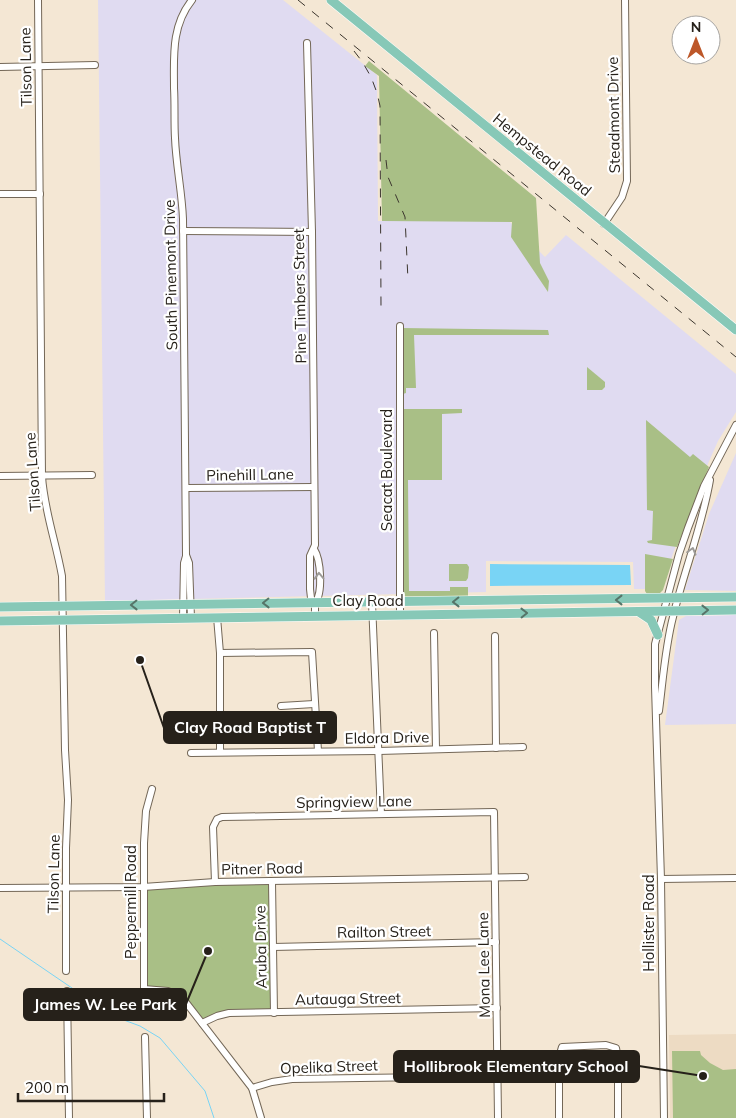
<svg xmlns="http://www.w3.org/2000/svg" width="736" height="1118" viewBox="0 0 736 1118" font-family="Mulish,sans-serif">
	<rect width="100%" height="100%" fill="#f4e7d4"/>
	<!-- industrial -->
	<g fill="#e0dbf1">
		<polygon points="98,0 283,0 377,75 378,221 509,221 545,257 566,235 736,374 736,412 718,441 689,507 661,589 634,589 633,562 486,561 486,592 105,601"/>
		<polygon points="736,453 736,591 685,590 709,514"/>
		<polygon points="736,615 736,724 665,725 679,620 686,616"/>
	</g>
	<!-- built -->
	<polygon fill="#eddbc3" points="736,1034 736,1118 670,1118 669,1035"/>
	<!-- green -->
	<g fill="#a9bf86">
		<polygon points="369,61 536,198 540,263 549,281 548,292 511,237 512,222 382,221 379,76 365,66"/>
		<polygon points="402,328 548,330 549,335 414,335 416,388 406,388 406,393 403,394 404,409 462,409 462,413 442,414 442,480 408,480 409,591 450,591 450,587 468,587 468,598 402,598"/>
		<polygon points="587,367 605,382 605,387 602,390 587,390"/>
		<polygon points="646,420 690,457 693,454 709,467 677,547 648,543 647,541 652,540 653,511 647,510"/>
		<polygon points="645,554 673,559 663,590 659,594 647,594 645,591"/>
		<polygon points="449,564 467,564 469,567 468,578 466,581 449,581"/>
		<polygon points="272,882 274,1013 229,1013 202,1023 179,996 144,989 143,887"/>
		<polygon points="672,1051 700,1051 701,1055 710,1063 723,1070 736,1069 736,1118 673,1118"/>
	</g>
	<!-- water -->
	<polygon fill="#79d4f5" points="490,564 630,565 631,585 490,586"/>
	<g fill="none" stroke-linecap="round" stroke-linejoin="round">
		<!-- stream -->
		<polyline stroke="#79d4f5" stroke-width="1" points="0,939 113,1016 140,1026 160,1038 205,1091 214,1118"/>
		<defs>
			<g id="minor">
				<path d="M38 0 42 476C44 510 56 542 62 576L65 750 68 800 66 848V971"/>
				<polyline points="307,43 312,232 315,545 310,556 310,589 311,598 315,603 315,615"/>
				<polyline points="0,67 95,65"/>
				<polyline points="0,194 40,194"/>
				<polyline points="604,224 622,197 627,181 625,0"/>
				<polyline points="183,231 312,232"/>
				<polyline points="0,476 92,475"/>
				<polyline points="186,488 314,487"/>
				<path d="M314 549C321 560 323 593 315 603"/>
				<polyline points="372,603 381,814"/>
				<polyline points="400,615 400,326"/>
				<polyline points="217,617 220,653 220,752"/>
				<polyline points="183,618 184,563 186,556"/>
				<path d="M191 618 189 563 186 555 183 219C182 192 176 165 175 138 174 122 175 105 174 88 174 57 171 26 192 0"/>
				<polyline points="434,633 436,749"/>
				<polyline points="495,636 496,748"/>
				<polyline points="220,653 312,652 318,751"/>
				<polyline points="281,706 314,704"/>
				<path d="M659 711C663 680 665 648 673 617 684 571 702 527 710 480"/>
				<polyline points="191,753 379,751 523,747"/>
				<polyline points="661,879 736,878"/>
				<polyline points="215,882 213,827 217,819 222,817 494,812 498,1118"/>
				<polyline points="272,882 274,1013"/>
				<polyline points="0,888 143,887 215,882 525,877"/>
				<polyline points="273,947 496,942"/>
				<polyline points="144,989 168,991 184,1000 252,1088 261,1118"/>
				<polyline points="67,991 69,1118"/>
				<polyline points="144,1016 144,843 146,811 152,789"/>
				<polyline points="202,1023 217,1016 229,1013 497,1008"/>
				<polyline points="145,1037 147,1118"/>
				<polyline points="252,1088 272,1082 292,1079 498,1076"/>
				<polyline points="559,1118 559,1057 562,1047 606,1045 616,1048 618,1059 618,1118"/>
				<polyline points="664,1118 661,879 655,687 655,644 679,554 688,528 704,486 736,425"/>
			</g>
			<g id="major">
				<polyline points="331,0 736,330"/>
				<polyline points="0,607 736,597"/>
				<polyline points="639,612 651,620 658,635"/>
				<polyline points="0,621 736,610"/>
			</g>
		</defs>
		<!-- minor casing -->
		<use href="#minor" stroke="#736757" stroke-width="8"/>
		<!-- major casing -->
		<use href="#major" stroke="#fff" stroke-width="10"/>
		<!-- minor -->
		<use href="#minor" stroke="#fff" stroke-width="6"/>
		<!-- major -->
		<use href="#major" stroke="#87c8b7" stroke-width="9"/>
		<!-- rail -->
		<g stroke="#3c362e" stroke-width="1" stroke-dasharray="9 9" stroke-linecap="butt">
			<polyline points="298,0 736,357"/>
			<path d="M354 51C368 68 376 85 380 106L381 306"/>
			<polyline points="386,160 388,177 405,217 408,280"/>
		</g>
	</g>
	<!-- one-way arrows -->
	<defs><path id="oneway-chevron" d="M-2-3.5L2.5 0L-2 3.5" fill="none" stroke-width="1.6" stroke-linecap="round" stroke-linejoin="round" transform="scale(1.25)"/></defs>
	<g stroke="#9d9b98">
		<use href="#oneway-chevron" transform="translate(692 551) rotate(-74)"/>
		<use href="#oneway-chevron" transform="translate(319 576) rotate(-92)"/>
	</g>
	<g stroke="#567468">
		<use href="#oneway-chevron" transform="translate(619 600) rotate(180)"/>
		<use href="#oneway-chevron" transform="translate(456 602) rotate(179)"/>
		<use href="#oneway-chevron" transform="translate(266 603) rotate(179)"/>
		<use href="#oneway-chevron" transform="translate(134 605) rotate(179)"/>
		<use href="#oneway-chevron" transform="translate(705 610) rotate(-1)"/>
		<use href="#oneway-chevron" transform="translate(524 613) rotate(-1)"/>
	</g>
	<g text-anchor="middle" stroke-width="4.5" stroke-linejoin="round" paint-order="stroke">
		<!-- street labels -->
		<g font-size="15" fill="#26211a" stroke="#fff">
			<text transform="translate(26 67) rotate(-91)" y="5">Tilson Lane</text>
			<text transform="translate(614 115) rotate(-91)" y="5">Steadmont Drive</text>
			<text transform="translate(542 155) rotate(39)" y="5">Hempstead Road</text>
			<text transform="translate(171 275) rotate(-91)" y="5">South Pinemont Drive</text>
			<text transform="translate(300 296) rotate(-91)" y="5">Pine Timbers Street</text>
			<text transform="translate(387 470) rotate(-90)" y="5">Seacat Boulevard</text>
			<text transform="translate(33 472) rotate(-94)" y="5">Tilson Lane</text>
			<text transform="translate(250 475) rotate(-1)" y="5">Pinehill Lane</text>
			<text x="368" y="606">Clay Road</text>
			<text transform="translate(387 738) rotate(-1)" y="5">Eldora Drive</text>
			<text transform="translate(354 802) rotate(-1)" y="5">Springview Lane</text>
			<text transform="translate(262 869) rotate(-1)" y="5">Pitner Road</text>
			<text transform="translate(54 874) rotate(-89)" y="5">Tilson Lane</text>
			<text transform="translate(131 902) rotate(-90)" y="5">Peppermill Road</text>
			<text transform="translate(649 923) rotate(-90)" y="5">Hollister Road</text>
			<text transform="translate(384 932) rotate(-1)" y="5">Railton Street</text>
			<text transform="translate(261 947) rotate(-91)" y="5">Aruba Drive</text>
			<text transform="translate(484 965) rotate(-91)" y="5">Mona Lee Lane</text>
			<text transform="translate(348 999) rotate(-1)" y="5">Autauga Street</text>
			<text transform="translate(329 1067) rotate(-2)" y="5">Opelika Street</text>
		</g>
	</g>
	<!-- callouts -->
	<path fill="none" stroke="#26211a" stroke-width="2" d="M140 660L164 728M208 951L186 1004M703 1076L639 1066"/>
	<g fill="#26211a" stroke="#fff" stroke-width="2">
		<circle cx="140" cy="660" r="5"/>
		<circle cx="208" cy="951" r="5"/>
		<circle cx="703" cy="1076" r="5"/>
	</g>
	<g fill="#26211a" stroke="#26211a" stroke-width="2">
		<rect x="164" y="712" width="172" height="31" rx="5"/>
		<rect x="24" y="989" width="162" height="31" rx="5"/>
		<rect x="394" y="1051" width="245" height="31" rx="5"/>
	</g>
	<g font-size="16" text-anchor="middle" font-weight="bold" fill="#fff">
		<text x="250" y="733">Clay Road Baptist T</text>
		<text x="105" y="1010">James W. Lee Park</text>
		<text x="516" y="1072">Hollibrook Elementary School</text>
	</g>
	<!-- north arrow -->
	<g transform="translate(696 40)"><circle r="24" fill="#ffffff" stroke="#a8a6a3"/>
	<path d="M0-4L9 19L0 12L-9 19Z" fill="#bd5729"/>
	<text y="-8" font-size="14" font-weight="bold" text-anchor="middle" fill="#26211a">N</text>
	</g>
	<!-- scale -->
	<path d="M18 1093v8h146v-8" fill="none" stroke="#26211a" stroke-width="2.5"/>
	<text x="25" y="1093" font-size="15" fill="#26211a" stroke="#ffffff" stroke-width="4" paint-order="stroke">200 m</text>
</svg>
